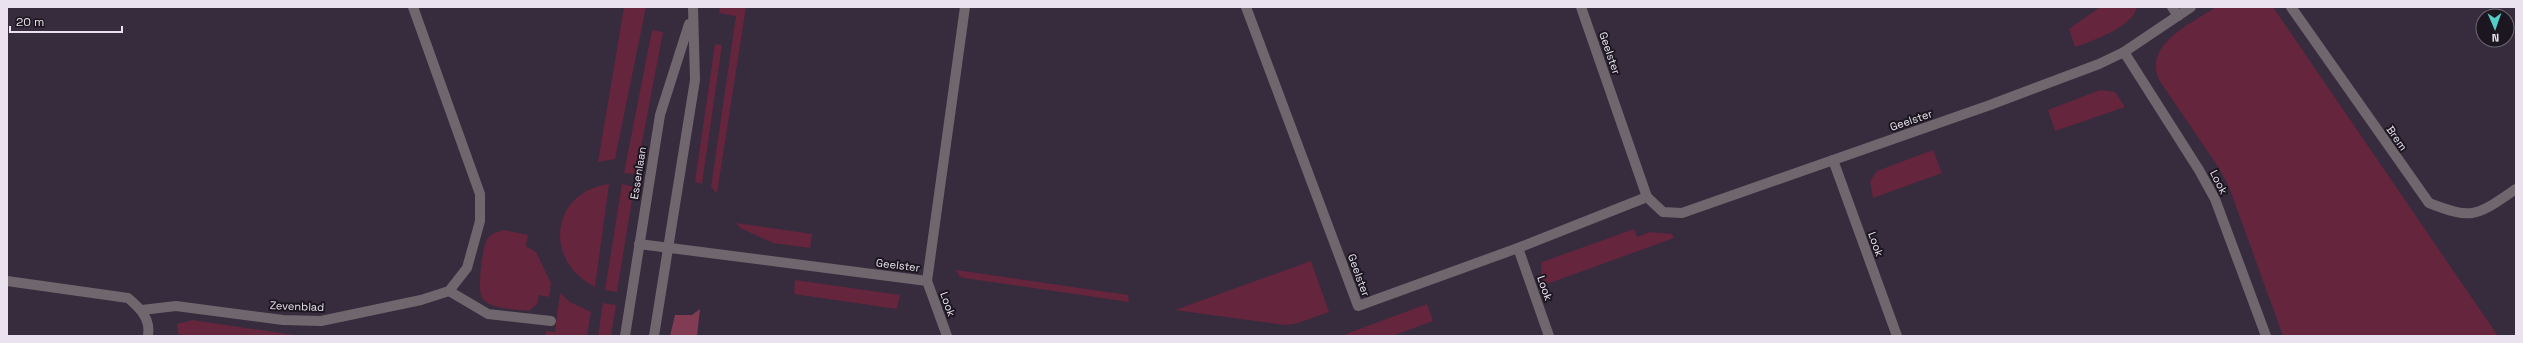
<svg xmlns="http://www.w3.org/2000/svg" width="2523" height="343" viewBox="0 0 2523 343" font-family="'Space Grotesk',sans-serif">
	<rect width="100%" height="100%" fill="#372b3e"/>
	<!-- green -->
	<g fill="#65253d">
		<polygon points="624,7 646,7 615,159 598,162"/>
		<polygon points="720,7 746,7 717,193 711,187 736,16 719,13"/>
		<path d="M2100 7H2137C2133 27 2092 41 2075 47L2069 29Z"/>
		<path d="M2216 7H2272L2275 10 2498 336H2283L2229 187 2219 168 2159 80C2143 44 2191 24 2216 7Z"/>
		<polygon points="652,30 663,32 636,174 624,173"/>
		<polygon points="715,44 722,45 702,184 695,182"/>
		<polygon points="2100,90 2115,92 2125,107 2055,131 2048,110"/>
		<polygon points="1933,150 1942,173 1873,198 1870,181 1877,171"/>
		<path d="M609 184 595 287C543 261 550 192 609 184Z"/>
		<polygon points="622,184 634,187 617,292 605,290"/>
		<polygon points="736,223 812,234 810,248 773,243 740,228"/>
		<polygon points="1634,229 1637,237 1650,232 1672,234 1674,238 1544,285 1541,272 1542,262"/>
		<path d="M504 230 528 235 526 246 536 252 551 283 549 297 539 295 537 304 529 311C515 309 492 310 482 298 477 291 482 246 488 238 492 233 498 232 504 230Z"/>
		<polygon points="1311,261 1329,312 1295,324 1285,325 1175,310"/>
		<polygon points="956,270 1128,295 1129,302 964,278 959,276"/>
		<polygon points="795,280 900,295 897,309 794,294"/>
		<polygon points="560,293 570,302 591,312 587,336 545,336 546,331 555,332"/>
		<polygon points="603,303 616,305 611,336 598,336"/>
		<polygon points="1427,304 1433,321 1392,336 1346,336 1346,334"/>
		<polygon points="192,320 301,336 319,336 189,336 178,334 177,324"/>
	</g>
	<!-- forest -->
	<polygon fill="#813c53" points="700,309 697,336 670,336 675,315 692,315"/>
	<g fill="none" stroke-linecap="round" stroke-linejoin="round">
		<!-- minor -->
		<g stroke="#70666d" stroke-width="10">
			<polyline points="1246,7 1358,306 1518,248 1647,197"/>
			<polyline points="1581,7 1647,197 1663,212 1682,213 1990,105 2099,64 2124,52 2191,7"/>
			<polyline points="2172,7 2178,16"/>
			<path d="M2291 7 2429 203C2475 221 2477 215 2516 189"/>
			<polyline points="2124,52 2199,170 2215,199 2266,336"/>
			<polyline points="1833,160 1897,336"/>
			<polyline points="639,244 927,281"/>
			<polyline points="1518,248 1549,336"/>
			<path d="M7 281 128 298C140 308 151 319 148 336"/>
			<polyline points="449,291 488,314 551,321"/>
			<polyline points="142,310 176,306 283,320 321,321 421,300 449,291 467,268 480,221 480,194 413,7"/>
			<polyline points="625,336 660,115 689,24"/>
			<polyline points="654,336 695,80 693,7"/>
			<polyline points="947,336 927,281 965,7"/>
		</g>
	</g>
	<g text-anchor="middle" stroke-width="4" stroke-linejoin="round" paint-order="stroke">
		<!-- street labels -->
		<g font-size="11" fill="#eae3ef" stroke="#1b161f">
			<text transform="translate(1610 53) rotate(71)" y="4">Geelster</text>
			<text transform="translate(1911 120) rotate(-19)" y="4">Geelster</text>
			<text transform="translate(2397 138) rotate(55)" y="4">Brem</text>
			<text transform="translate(638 173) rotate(-81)" y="4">Essenlaan</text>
			<text transform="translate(2219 182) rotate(63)" y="4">Look</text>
			<text transform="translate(1876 244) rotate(70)" y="4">Look</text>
			<text transform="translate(898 265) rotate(7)" y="4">Geelster</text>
			<text transform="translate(1359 275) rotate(70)" y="4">Geelster</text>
			<text transform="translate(1545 288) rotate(71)" y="4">Look</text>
			<text transform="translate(948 304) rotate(70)" y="4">Look</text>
			<text transform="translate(297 306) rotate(2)" y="4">Zevenblad</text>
		</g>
	</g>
	<!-- border -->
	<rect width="2523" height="343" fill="none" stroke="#eae3ef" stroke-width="16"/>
	<!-- north arrow -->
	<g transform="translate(2495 28) rotate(178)"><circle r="19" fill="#1b161f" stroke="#6e6872"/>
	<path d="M0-3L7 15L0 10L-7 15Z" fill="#54cdc7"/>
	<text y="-6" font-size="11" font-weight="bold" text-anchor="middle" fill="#eae3ef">N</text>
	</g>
	<!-- scale -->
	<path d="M10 26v6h112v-6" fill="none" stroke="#eae3ef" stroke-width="2"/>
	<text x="16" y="26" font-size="12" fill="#eae3ef" stroke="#1b161f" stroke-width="3" paint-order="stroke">20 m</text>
</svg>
